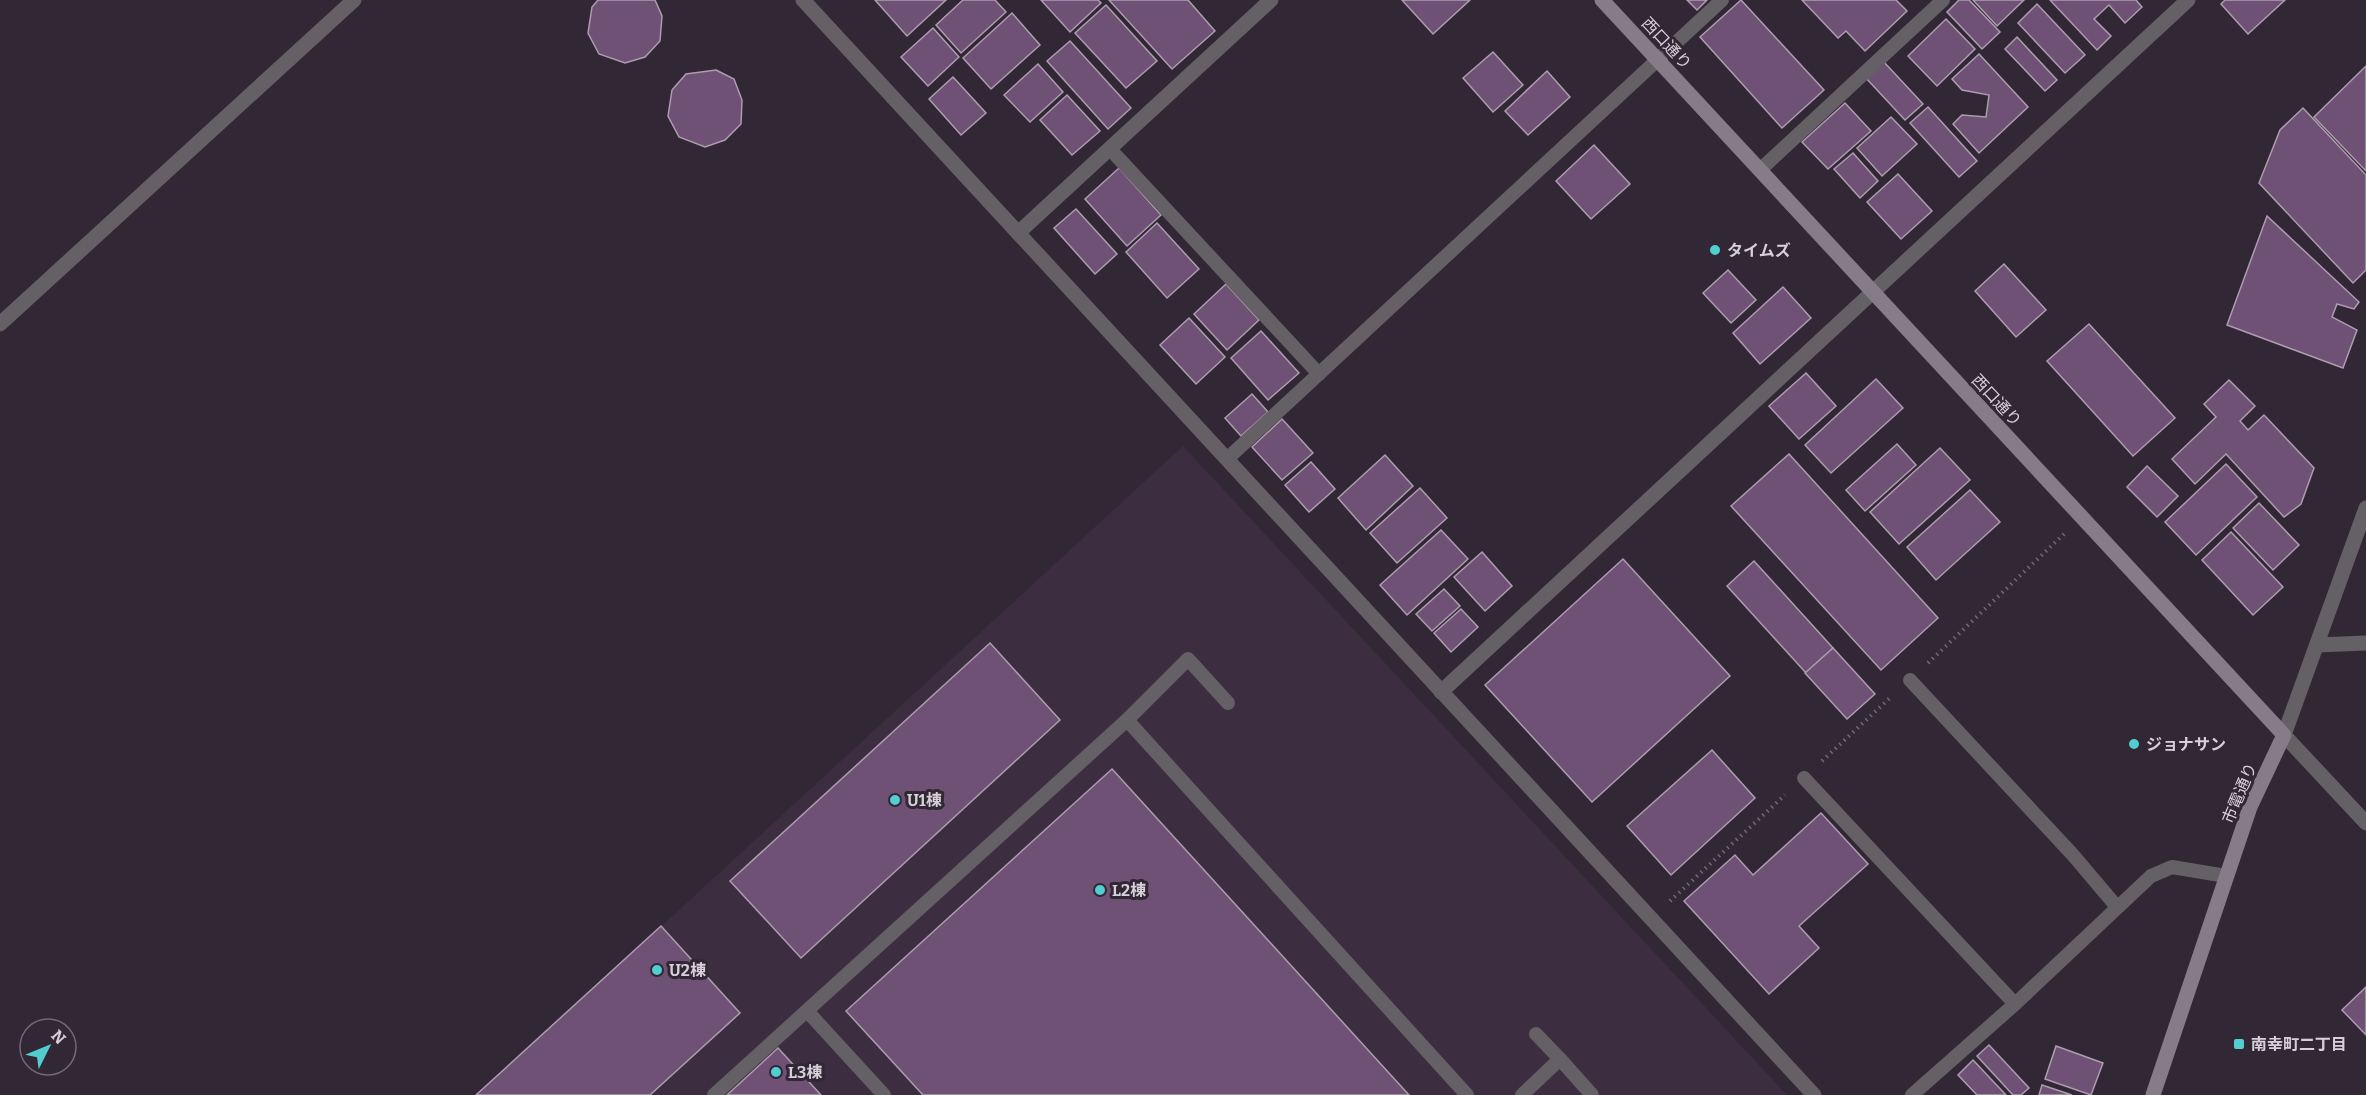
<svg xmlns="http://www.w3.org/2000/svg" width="2366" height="1095" viewBox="0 0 2366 1095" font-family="Bitter,'Noto Sans JP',serif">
	<rect width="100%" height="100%" fill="#322735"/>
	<!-- built -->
	<polygon fill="#3d2d40" points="1183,446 1787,1095 478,1095"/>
	<!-- building -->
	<g fill="#6e5174" stroke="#ac9daf" stroke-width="1.5">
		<polygon points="598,0 655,0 662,16 660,41 645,57 625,63 599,54 588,33 592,7"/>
		<polygon points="875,0 946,0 907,36"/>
		<polygon points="963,0 995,0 1006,12 961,53 936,25"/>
		<polygon points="1041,0 1098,0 1101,3 1070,32"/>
		<polygon points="1109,0 1188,0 1215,31 1172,69"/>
		<polygon points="1402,0 1470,0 1433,34"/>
		<polygon points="1687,0 1707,0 1697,10"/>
		<polygon points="1741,0 1824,90 1782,128 1700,37"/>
		<polygon points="1802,0 1896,0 1907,11 1865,51 1846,31 1838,38"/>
		<polygon points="1959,0 1969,0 2000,32 1982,49 1947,12"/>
		<polygon points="1973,0 2024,0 1997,26"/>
		<polygon points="2050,0 2136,0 2142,7 2125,23 2109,5 2094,19 2111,36 2097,50"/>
		<polygon points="2225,0 2285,0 2248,34 2221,4"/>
		<polygon points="2037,4 2085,55 2065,73 2018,23"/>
		<polygon points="1106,5 1157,61 1126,88 1075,33"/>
		<polygon points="1012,13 1040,45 991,89 963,58"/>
		<polygon points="1946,19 1975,49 1937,86 1908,56"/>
		<polygon points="933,28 959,57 928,86 901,57"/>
		<polygon points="2017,37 2057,80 2045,91 2005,49"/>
		<polygon points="1070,41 1131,108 1108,129 1047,61"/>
		<polygon points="1493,52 1523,85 1493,112 1463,78"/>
		<polygon points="1979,54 2028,107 1979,153 1953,124 1962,115 1986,117 1989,95 1962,90 1952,79"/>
		<polygon points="1883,61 1923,104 1905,120 1865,77"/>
		<polygon points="1038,64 1063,92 1030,122 1004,95"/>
		<polygon points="2366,66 2366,171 2314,117"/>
		<polygon points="716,70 734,79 742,100 741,124 725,140 705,147 679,137 668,116 672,90 686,74"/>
		<polygon points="1547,71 1570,97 1528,135 1505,111"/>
		<polygon points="953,77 986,113 961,135 929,99"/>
		<polygon points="1067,95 1100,131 1072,155 1040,120"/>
		<polygon points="1845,103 1871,131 1828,169 1802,142"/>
		<polygon points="1928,107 1977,161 1959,177 1910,123"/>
		<polygon points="2303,108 2366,175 2366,270 2353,283 2259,183 2280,130"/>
		<polygon points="1891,117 1917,144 1882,176 1857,148"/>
		<polygon points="1594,145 1630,184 1591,219 1556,181"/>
		<polygon points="1853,153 1878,181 1860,198 1834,169"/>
		<polygon points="1119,168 1161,215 1127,246 1085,199"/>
		<polygon points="1898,174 1932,211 1901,239 1867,202"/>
		<polygon points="1076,209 1117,254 1095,274 1054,228"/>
		<polygon points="2267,216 2359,302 2354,309 2337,304 2332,317 2357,330 2343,368 2227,325"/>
		<polygon points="1157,223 1199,269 1167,298 1126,252"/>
		<polygon points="2004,264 2046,310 2016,337 1975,291"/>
		<polygon points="1728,270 1756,300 1731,323 1703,293"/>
		<polygon points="1226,284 1259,320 1227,350 1194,314"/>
		<polygon points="1783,287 1811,318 1760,364 1733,333"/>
		<polygon points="1189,318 1225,357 1196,384 1160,345"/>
		<polygon points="2089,324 2175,418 2133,456 2047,361"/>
		<polygon points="1261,331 1299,373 1268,400 1231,358"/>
		<polygon points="1806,373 1836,406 1799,439 1769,406"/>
		<polygon points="1876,379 1903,408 1831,473 1805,445"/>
		<polygon points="2229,380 2255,406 2240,421 2248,430 2264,415 2314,468 2301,504 2284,517 2226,454 2195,484 2172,459 2216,417 2204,404"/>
		<polygon points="1252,394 1268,412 1241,436 1225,418"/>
		<polygon points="1282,419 1313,453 1282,480 1252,447"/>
		<polygon points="1897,444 1916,465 1865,511 1846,490"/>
		<polygon points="1940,448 1970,480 1899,544 1870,512"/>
		<polygon points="1789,454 1938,618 1881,670 1731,506"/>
		<polygon points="1385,455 1413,486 1366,530 1338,498"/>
		<polygon points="1311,462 1335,489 1309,512 1285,485"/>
		<polygon points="2226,464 2257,497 2196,555 2165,522"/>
		<polygon points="2147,466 2178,496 2157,517 2127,487"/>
		<polygon points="1420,488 1447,518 1397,563 1370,533"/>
		<polygon points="1970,490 2000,522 1936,580 1907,547"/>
		<polygon points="2259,503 2299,545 2273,570 2233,528"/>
		<polygon points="1441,530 1468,559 1407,615 1380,585"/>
		<polygon points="2231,532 2283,587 2253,615 2202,560"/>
		<polygon points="1482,552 1512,586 1485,611 1454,577"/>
		<polygon points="1623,559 1730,676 1592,802 1485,685"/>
		<polygon points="1754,561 1833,648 1806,673 1727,586"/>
		<polygon points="1444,589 1460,606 1432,631 1416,614"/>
		<polygon points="1461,609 1478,627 1451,652 1434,633"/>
		<polygon points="990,643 1060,720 801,958 730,881"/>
		<polygon points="1833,648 1875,694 1847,719 1805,673"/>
		<polygon points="1712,750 1755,798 1671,875 1627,826"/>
		<polygon points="1112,769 1409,1095 923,1095 846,1011"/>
		<polygon points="1821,813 1868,864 1799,926 1819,948 1769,994 1684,901 1735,855 1753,875"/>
		<polygon points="661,926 740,1013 650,1095 476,1095"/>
		<polygon points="2366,987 2366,1035 2342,1010"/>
		<polygon points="1989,1045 2029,1088 2021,1095 2013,1095 1977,1056"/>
		<polygon points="2056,1046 2103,1063 2091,1095 2045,1079"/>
		<polygon points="778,1048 821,1095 727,1095"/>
		<polygon points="1973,1060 2006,1095 1977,1095 1958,1075"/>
		<polygon points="2042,1085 2072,1095 2039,1095"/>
	</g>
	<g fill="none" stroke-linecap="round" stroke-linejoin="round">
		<!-- path -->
		<g stroke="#726975" stroke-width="4" stroke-dasharray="1.5 4.5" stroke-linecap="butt">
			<polyline points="1928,663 2064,534"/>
			<polyline points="1822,761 1891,697"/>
			<polyline points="1670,901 1785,795"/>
		</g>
		<!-- service -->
		<g stroke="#655f66" stroke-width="14">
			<polyline points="1110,149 1319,374"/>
			<polyline points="1760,170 1943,0"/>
			<polyline points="1227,459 1722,0"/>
			<polyline points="1910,680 2073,855 2117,907"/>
			<polyline points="1127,720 1467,1095"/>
			<polyline points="1804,778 2015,1004"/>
			<polyline points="807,1011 884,1095"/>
			<polyline points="1560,1059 1592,1095"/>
			<polyline points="714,1095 1127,720 1188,659 1228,703"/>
			<polyline points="1522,1095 1560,1059 1536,1034"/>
			<polyline points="1912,1095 2015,1004 2151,876 2172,867 2226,876"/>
		</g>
		<!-- minor -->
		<g stroke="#655f66" stroke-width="15">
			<polyline points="803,0 1814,1095"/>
			<polyline points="1018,233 1271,0"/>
			<polyline points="0,324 354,0"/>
			<polyline points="2317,645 2366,643"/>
			<polyline points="1441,692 2188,0"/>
		</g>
		<!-- tertiary -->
		<polyline stroke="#655f66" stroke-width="15" points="2366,508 2284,735 2366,823"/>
		<!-- secondary -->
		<polyline stroke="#857c87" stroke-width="15" points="1602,0 2284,735 2250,807 2153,1095"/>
	</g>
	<!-- markers -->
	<g fill="#52cdd0" stroke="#322735" stroke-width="2">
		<circle cx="1715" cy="250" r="6"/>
		<circle cx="2134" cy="744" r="6"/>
		<circle cx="895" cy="800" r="6"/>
		<circle cx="1100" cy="890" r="6"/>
		<circle cx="657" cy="970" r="6"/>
		<rect x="2233" y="1038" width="12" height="12" rx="3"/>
		<circle cx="776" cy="1072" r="6"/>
	</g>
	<g text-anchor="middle" stroke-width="6" stroke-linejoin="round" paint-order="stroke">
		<!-- street labels -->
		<g font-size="16" fill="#d7d0d9" stroke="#322735">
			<text transform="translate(1667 43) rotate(47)" y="6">西口通り</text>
			<text transform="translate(1997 400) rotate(47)" y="6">西口通り</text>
			<text transform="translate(2239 793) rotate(-67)" y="6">市電通り</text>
		</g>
		<!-- poi labels -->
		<g font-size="16" font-weight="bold" fill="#d7d0d9" stroke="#322735" text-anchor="start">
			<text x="1727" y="256">タイムズ</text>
			<text x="2146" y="750">ジョナサン</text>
			<text x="907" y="806">U1棟</text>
			<text x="1112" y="896">L2棟</text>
			<text x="669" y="976">U2棟</text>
			<text x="2251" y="1050">南幸町二丁目</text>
			<text x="788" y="1078">L3棟</text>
		</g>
	</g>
	<!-- north arrow -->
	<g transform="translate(48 1047) rotate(47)"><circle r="28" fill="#322735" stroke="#746b77" stroke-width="1.5"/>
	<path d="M0-4.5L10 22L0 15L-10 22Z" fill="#52cdd0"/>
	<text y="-9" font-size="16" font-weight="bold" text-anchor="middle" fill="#d7d0d9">N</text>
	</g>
</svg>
